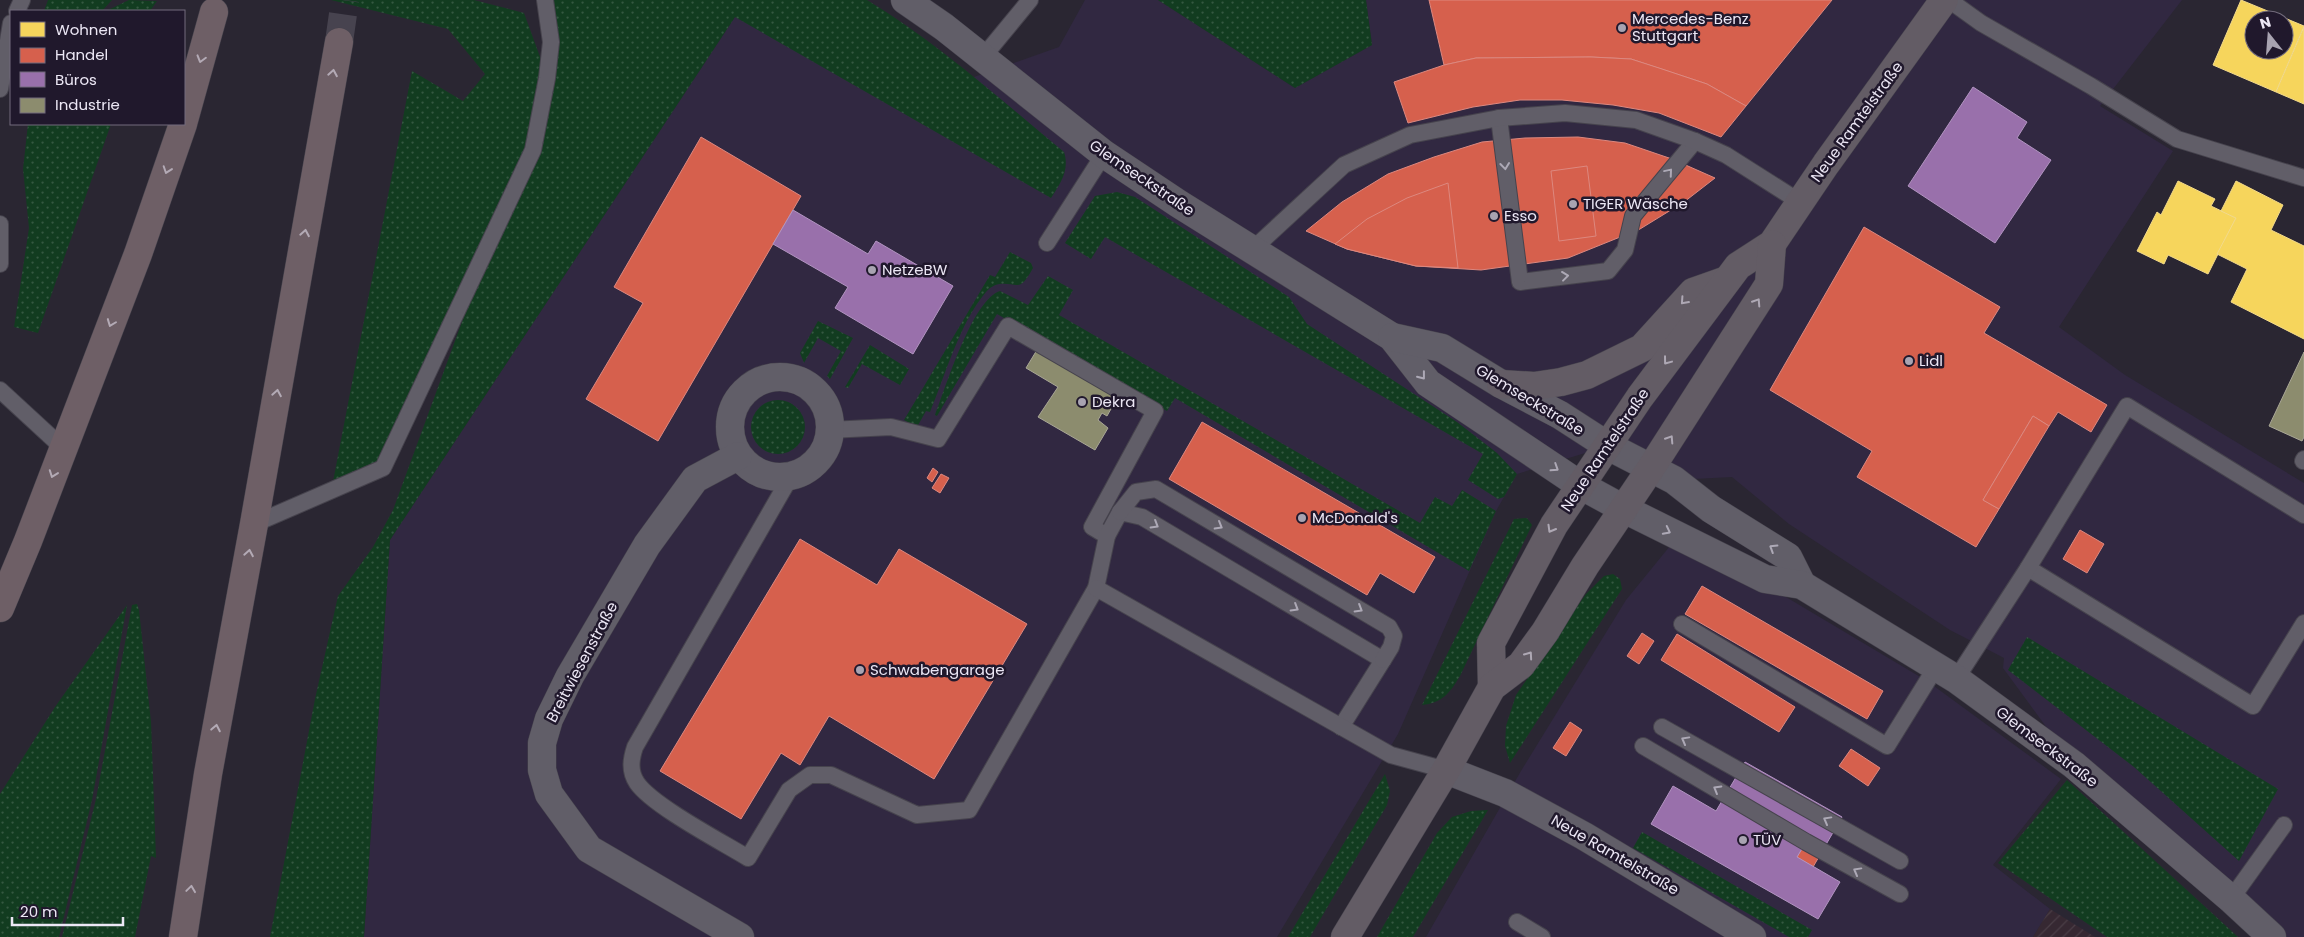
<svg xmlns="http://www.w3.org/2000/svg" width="2304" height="937" viewBox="0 0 2304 937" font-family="Poppins,sans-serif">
	<defs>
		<pattern id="industrial-furrows" width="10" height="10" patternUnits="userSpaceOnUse" patternTransform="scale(1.25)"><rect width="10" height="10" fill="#362832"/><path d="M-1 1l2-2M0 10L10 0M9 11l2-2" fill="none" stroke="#4a3d46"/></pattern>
		<pattern id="grass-dots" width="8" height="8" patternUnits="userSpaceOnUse" patternTransform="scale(1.25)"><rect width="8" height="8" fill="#123c20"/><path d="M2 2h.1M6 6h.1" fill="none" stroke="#355841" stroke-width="1.8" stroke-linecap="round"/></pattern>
	</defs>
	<rect width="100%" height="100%" fill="#2a2632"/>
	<!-- built -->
	<g fill="#312841">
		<polygon points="1085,0 1158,0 1295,88 1372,45 1366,0 2182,0 2100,106 2173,151 2059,327 2125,375 2304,483 2304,937 2272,937 2074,765 2003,668 2004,658 1950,630 1789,524 1732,477 1674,480 1608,446 1517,474 1496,511 1398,734 1277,937 364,937 390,540 735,17 974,77 1059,47"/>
		<polygon points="1670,546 1766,585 1927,681 2061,779 1993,865 2050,909 2033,937 1426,937 1521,771 1626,600"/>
	</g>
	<!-- industrial -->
	<polygon fill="url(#industrial-furrows)" points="2050,909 2095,937 2033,937"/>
	<!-- grass -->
	<g fill="url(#grass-dots)">
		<polygon points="48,0 112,0 102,11 44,11"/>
		<polygon points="129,0 157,1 150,11 106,11"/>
		<path d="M331 0H474L524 13 547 76 545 0H867C938 43 1000 99 1064 152 1070 170 1060 184 1051 198L735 17 390 540 364 937H270L315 699 338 596 373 547 393 510 492 240 383 468 331 492 412 71 463 101 485 74 448 29Z"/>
		<polygon points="1158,0 1366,0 1372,45 1295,88"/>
		<polygon points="28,124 111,124 38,333 14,327 29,228 23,169"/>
		<polygon points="1117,192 1135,197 1289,297 1307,324 1457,422 1497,453 1517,474 1504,497 1498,499 1468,480 1483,454 1105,237 1091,259 1065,243 1095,196"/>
		<path d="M1010 252 1031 263 1033 268C1030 273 1026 281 1021 284 1014 288 999 277 986 292 960 322 945 376 930 412L926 411 917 427 904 420 990 275 995 277Z"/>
		<path d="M1048 276 1073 290 1059 315 1420 523 1435 497 1452 506 1462 490 1496 511 1469 571 1175 398 1167 411 997 314 937 416 935 415C946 387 972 300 1000 291L1028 305Z"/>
		<polygon points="818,321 853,338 830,379 827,376 841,351 818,338 804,363 800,353"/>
		<polygon points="870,345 909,369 900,385 862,364 848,388 845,387"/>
		<circle cx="778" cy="427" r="27"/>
		<path d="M1527 518 1532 525 1460 676C1450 693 1442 703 1422 705L1514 519Z"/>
		<polygon points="1613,574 1620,579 1622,589 1510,763 1505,746 1506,726 1516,695 1586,594 1604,576"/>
		<polygon points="137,604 139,610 151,722 156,858 151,856 135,937 62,937 96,799 132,605"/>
		<polygon points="127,605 92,800 59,937 0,937 0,794 55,707"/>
		<polygon points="2027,637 2278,789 2239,861 2134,767 2008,670"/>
		<polygon points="1385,774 1390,791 1387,805 1310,937 1288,937"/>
		<polygon points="2067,780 2238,937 2107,937 1998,863"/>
		<polygon points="1488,810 1413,937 1377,937 1437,833 1452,817 1471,811"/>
		<polygon points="1642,832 1812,930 1808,937 1789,937 1633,848"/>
	</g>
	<!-- homes -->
	<g fill="#f6d55c" stroke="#f3da8a" fill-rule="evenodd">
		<path d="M2241 0 2304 26 2276 92 2213 65ZM2254 20H2284V50H2254Z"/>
		<polygon points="2304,27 2304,104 2276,92"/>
		<polygon points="2178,181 2215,199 2211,206 2236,218 2208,274 2168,255 2164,264 2137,251 2157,212 2161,215"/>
		<polygon points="2236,181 2283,205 2271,230 2304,246 2304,339 2231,302 2247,269 2217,254 2236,218 2221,211"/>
	</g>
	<!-- shops -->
	<g fill="#d6604d" stroke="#dd887f">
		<polygon points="1429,0 1832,0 1746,106 1707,84 1631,59 1591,57 1476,58 1444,65"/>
		<polygon points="1591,57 1631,59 1662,69 1707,84 1746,106 1721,137 1659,113 1613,105 1562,100 1520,100 1473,107 1408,123 1394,82 1444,65 1476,58"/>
		<polygon points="701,137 801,196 658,441 586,399 643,303 614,287"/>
		<polygon points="1578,137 1625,143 1672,159 1715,178 1684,202 1640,229 1568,258 1481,270 1416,266 1347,249 1306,231 1342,202 1388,174 1434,157 1482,142 1525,138"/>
		<polygon points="1587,166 1596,236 1559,241 1551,171"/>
		<polygon points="1448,183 1458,268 1416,266 1347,249 1335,244 1367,219 1407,198"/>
		<polygon points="1864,227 2000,307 1984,333 2107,405 2091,432 2058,412 2049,426 2033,416 1983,500 1999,509 1976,547 1857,477 1872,451 1770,390"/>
		<polygon points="2033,416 2049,426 1999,509 1983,500"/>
		<polygon points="1202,422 1435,557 1414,593 1380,573 1367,595 1169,479"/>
		<polygon points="933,468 938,472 932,482 927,478"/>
		<polygon points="941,474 949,478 940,493 932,488"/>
		<polygon points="2080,530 2104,544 2087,573 2063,559"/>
		<polygon points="800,539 877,585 899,549 1027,624 934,779 829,716 800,765 781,753 741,819 660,771"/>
		<polygon points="1702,586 1883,691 1867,719 1685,614"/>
		<polygon points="1642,633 1654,641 1639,664 1627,656"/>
		<polygon points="1677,634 1795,707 1779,732 1661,660"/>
		<polygon points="1570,722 1582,730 1566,756 1553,748"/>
		<polygon points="1851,749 1880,768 1868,786 1839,766"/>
		<polygon points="1806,842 1824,848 1813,867 1797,857"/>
	</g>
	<!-- offices -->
	<g fill="#9970ab" stroke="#b294c1">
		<polygon points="1973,87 2027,122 2017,138 2051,160 1995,243 1908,186"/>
		<polygon points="793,210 868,254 876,241 953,286 913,354 835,308 848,287 773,244"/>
		<polygon points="1745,762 1842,817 1824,848 1806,842 1797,857 1840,882 1818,919 1651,824 1673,786 1716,811"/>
	</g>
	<!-- industry -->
	<g fill="#8c8c6e" stroke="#a9a796">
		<polygon points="1043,340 1121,391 1107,416 1102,413 1098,420 1108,428 1095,450 1038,417 1058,387 1026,368"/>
		<polygon points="2304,352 2304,437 2302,441 2269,426"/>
	</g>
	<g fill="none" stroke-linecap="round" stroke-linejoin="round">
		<!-- motorway-tunnel -->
		<polyline stroke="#47434f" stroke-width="28" stroke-dasharray="28 14" stroke-linecap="butt" points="339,42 345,0"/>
		<defs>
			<g id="service">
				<polyline points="1949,0 1981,23 2091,86 2177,139 2304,178"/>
				<polyline points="17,11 22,0"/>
				<polyline points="983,57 1030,0"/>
				<polyline points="0,89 11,23"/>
				<polyline points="1499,118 1520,282 1608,271 1625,250 1633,216 1695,141"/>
				<polyline points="0,224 0,264"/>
				<polyline points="1047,243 1104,154"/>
				<polyline points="1252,250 1344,165 1410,135 1499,118 1565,113 1636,120 1695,141 1726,155 1800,202"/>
				<polyline points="0,390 63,448"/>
				<polyline points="829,430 891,427 938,439 1008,326 1155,411 1092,527 1107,536"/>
				<polyline points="2303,461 2304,459"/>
				<path d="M791 476 635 747C631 759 629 771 637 783 653 806 722 842 748 858L789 790 810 775H831L917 815 969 810 1096 588 1107 536 1120 512 1142 517 1383 660 1341 727"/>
				<polyline points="1120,512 1136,492 1156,489 1389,627 1394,636 1391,647 1383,660"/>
				<polyline points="254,524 383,468 533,150 547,78 551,42 545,0"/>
				<polyline points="2028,568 2253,706 2304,623"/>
				<polyline points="1096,588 1391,755 1446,770"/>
				<polyline points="1682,624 1887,746 1936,667"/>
				<polyline points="1956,679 2028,568 2127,406 2304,515"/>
				<polyline points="1662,727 1900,861"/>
				<polyline points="1643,746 1806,842 1900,894"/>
				<polyline points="2231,899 2284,825"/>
				<polyline points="1517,922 1542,937"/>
			</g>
			<g id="minor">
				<circle cx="780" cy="427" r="50"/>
				<polyline points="1608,446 1674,480 1711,509 1788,557 1802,585"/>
				<polyline points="738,456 695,479 647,545 570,676 549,719 542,743 542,770 549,794 589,849 740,937"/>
				<polyline points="1624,509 1765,579 1802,585 1956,679 2074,765 2231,899 2272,937"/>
				<polyline points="1446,770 1505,793 1584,836 1752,937"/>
			</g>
			<g id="tertiary">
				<polyline points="905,0 944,27 1104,154 1179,204 1392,337 1428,383 1580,485 1624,509"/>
				<polyline points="1392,337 1442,348 1501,384 1560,415 1608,446"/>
			</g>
			<g id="secondary">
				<polyline points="1501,384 1534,386 1561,382 1587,375 1642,348 1693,292 1727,280"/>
				<polyline points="1492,687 1491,643 1554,525 1640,397 1738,266 1772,244 1826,164 1944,0"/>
				<polyline points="1345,937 1446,770 1492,687 1521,665 1545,632 1585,566 1651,468 1769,284 1772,244"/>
			</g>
			<g id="motorway">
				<polyline points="184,120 214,12"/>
				<polyline points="0,608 28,541 138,254 183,124"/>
				<polyline points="183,937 208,774 254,524 339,42"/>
			</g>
		</defs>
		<!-- service casing -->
		<use href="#service" stroke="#46434d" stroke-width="18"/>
		<!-- minor casing -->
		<use href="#minor" stroke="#46434d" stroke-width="29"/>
		<!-- tertiary casing -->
		<use href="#tertiary" stroke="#46434d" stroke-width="29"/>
		<!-- secondary casing -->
		<use href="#secondary" stroke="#46434d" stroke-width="29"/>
		<!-- motorway casing -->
		<use href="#motorway" stroke="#46434d" stroke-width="29"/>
		<!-- service -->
		<use href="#service" stroke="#615e68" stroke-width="16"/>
		<!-- minor -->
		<use href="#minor" stroke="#615e68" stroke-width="28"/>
		<!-- tertiary -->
		<use href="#tertiary" stroke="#615e68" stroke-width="28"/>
		<!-- secondary -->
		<use href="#secondary" stroke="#635c65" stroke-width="28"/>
		<!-- motorway -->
		<use href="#motorway" stroke="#6e5f66" stroke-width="28"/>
	</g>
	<!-- one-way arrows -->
	<defs><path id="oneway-chevron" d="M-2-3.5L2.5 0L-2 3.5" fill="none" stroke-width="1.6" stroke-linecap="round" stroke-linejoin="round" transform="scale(1.25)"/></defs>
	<g stroke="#b3aab5">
		<use href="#oneway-chevron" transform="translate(201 59) rotate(106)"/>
		<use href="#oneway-chevron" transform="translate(333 73) rotate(-80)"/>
		<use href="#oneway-chevron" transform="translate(167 170) rotate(109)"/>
		<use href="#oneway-chevron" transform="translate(305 233) rotate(-80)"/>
		<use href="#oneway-chevron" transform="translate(111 323) rotate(111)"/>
		<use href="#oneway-chevron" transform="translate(277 393) rotate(-80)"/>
		<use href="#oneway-chevron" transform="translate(53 474) rotate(110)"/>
		<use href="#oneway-chevron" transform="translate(249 553) rotate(-80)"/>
		<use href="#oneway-chevron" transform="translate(216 728) rotate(-79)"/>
		<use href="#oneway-chevron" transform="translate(191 889) rotate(-82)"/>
	</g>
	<g stroke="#ada9b6">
		<use href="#oneway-chevron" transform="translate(1505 166) rotate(83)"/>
		<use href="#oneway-chevron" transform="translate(1669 172) rotate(-50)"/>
		<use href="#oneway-chevron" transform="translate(1565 276) rotate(-7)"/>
		<use href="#oneway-chevron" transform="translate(1422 376) rotate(52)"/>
		<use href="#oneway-chevron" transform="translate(1555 468) rotate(33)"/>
		<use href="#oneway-chevron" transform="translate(1155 525) rotate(31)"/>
		<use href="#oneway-chevron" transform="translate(1219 526) rotate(30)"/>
		<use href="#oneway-chevron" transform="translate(1667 531) rotate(27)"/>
		<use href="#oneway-chevron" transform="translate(1773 548) rotate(-148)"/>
		<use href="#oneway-chevron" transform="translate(1295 608) rotate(31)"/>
		<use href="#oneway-chevron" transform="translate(1359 609) rotate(31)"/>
		<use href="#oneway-chevron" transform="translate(1685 740) rotate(-151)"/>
		<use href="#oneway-chevron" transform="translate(1717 789) rotate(-150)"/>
		<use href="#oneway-chevron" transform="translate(1827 820) rotate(-151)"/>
		<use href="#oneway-chevron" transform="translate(1857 871) rotate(-151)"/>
	</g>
	<g stroke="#aea8b4">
		<use href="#oneway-chevron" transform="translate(1684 301) rotate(132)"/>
		<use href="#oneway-chevron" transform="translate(1757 302) rotate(-57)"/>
		<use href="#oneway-chevron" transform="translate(1667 361) rotate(127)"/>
		<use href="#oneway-chevron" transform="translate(1670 439) rotate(-57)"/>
		<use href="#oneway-chevron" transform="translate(1551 529) rotate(120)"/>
		<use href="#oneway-chevron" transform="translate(1529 655) rotate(-55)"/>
	</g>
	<!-- markers -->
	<g fill="#a8a3b1" stroke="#20182c" stroke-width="2">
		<circle cx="1622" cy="28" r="5"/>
		<circle cx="1573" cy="204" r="5"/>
		<circle cx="1494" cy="216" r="5"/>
		<circle cx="872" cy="270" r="5"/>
		<circle cx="1909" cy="361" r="5"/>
		<circle cx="1082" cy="402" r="5"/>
		<circle cx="1302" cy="518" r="5"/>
		<circle cx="860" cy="670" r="5"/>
		<circle cx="1743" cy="840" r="5"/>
	</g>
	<g text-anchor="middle" stroke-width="5" stroke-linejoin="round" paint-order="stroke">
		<!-- poi labels -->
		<g font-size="15" fill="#ece7f5" stroke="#20182c" text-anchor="start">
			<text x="1632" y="24">Mercedes-Benz<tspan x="1632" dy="17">Stuttgart</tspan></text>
			<text x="1583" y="209">TIGER Wäsche</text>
			<text x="1504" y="221">Esso</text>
			<text x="882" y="275">NetzeBW</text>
			<text x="1919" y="366">Lidl</text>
			<text x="1092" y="407">Dekra</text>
			<text x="1312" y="523">McDonald's</text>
			<text x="870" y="675">Schwabengarage</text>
			<text x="1753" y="845">TÜV</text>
		</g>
		<!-- street labels -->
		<g font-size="15" fill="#ece7f5" stroke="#20182c">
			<text transform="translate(1857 122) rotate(-54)" y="5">Neue Ramtelstraße</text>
			<text transform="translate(1142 178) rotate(34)" y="5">Glemseckstraße</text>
			<text transform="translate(1530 400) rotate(31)" y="5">Glemseckstraße</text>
			<text transform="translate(1605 450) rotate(-56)" y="5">Neue Ramtelstraße</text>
			<text transform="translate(582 662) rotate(-62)" y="5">Breitwiesenstraße</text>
			<text transform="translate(2047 747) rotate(37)" y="5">Glemseckstraße</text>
			<text transform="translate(1615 855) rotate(30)" y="5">Neue Ramtelstraße</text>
		</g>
	</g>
	<!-- legend -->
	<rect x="10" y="10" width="175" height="115" fill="#20182c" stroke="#726b7c"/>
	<rect x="20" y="22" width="25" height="15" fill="#f6d55c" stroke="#726b7c"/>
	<text x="55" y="35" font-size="15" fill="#ece7f5">Wohnen</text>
	<rect x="20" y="48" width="25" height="15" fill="#d6604d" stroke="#726b7c"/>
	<text x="55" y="60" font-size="15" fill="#ece7f5">Handel</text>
	<rect x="20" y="72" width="25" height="15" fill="#9970ab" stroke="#726b7c"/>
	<text x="55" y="85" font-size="15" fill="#ece7f5">Büros</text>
	<rect x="20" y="98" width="25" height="15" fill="#8c8c6e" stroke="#726b7c"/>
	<text x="55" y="110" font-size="15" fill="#ece7f5">Industrie</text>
	<!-- north arrow -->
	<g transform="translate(2269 35) rotate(343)"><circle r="24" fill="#20182c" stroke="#726b7c"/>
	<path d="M0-4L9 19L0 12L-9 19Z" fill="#a8a3b1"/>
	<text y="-8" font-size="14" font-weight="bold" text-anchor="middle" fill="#ece7f5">N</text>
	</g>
	<!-- scale -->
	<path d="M12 917v8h111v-8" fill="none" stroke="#ece7f5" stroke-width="2.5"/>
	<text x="20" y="917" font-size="15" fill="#ece7f5" stroke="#20182c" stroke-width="4" paint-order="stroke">20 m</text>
</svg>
